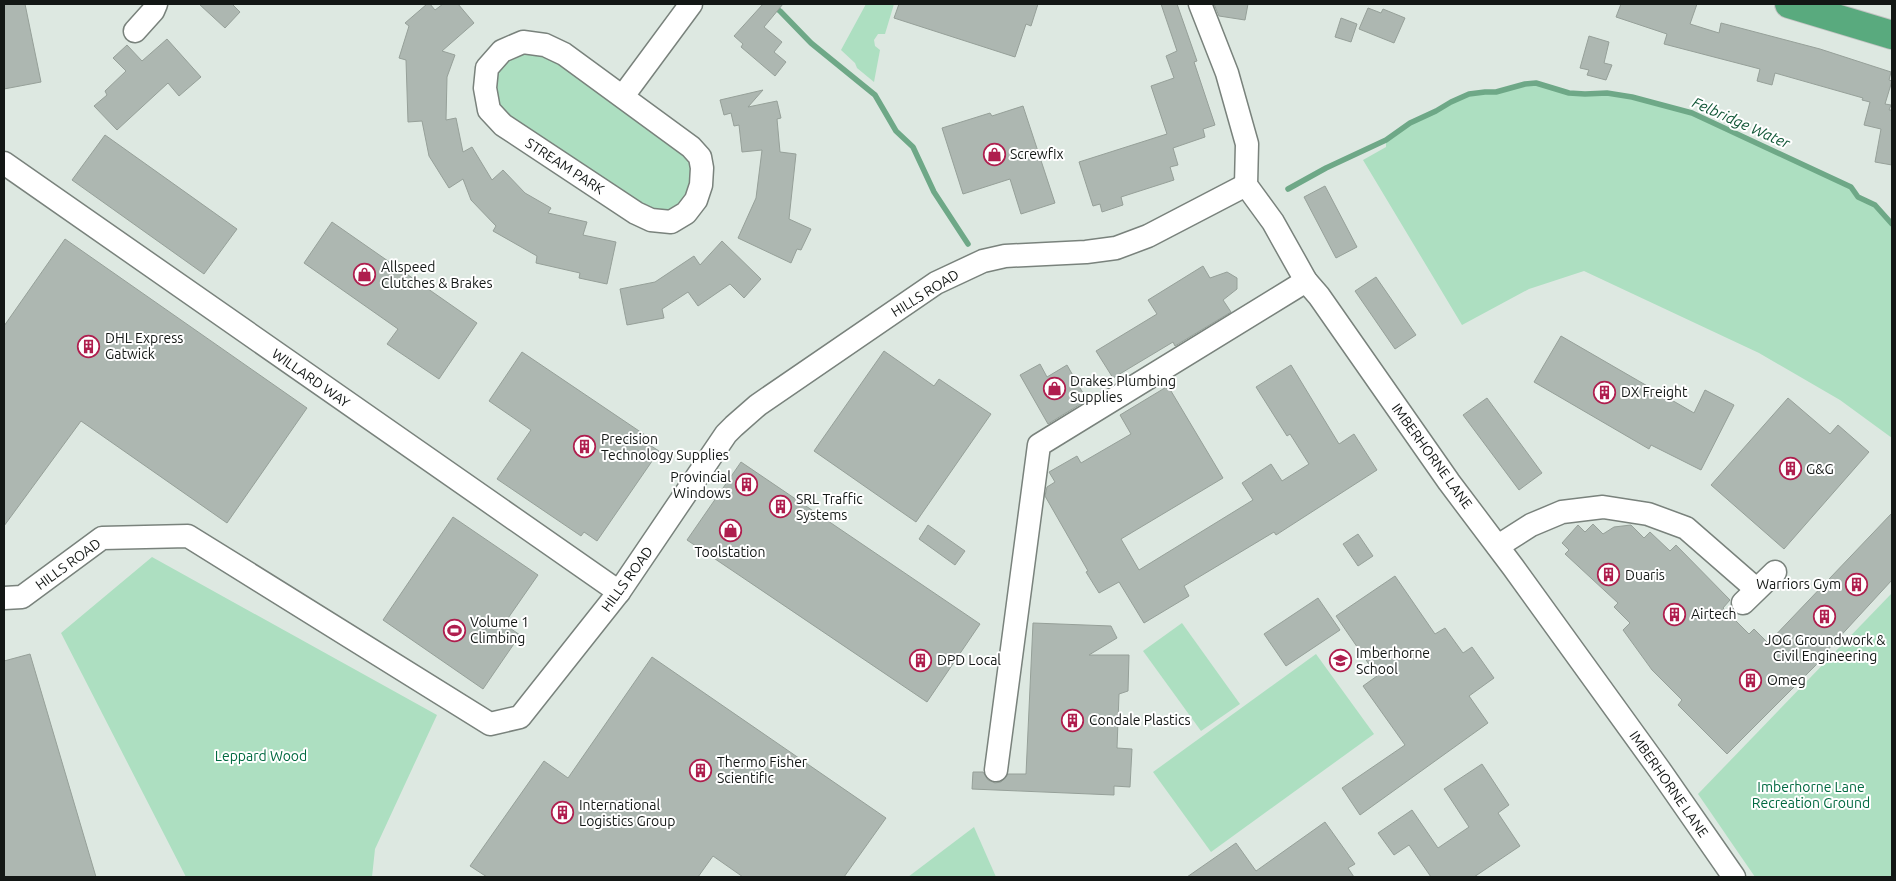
<svg xmlns="http://www.w3.org/2000/svg" width="1896" height="881" viewBox="0 0 1896 881" font-family="Ubuntu,sans-serif">
	<rect width="100%" height="100%" fill="#dde8e1"/>
	<!-- green -->
	<g fill="#addfc1">
		<polygon points="866,4 894,4 885,34 878,34 874,40 875,46 880,50 874,82 857,68 855,63 841,50"/>
		<polygon points="523,51 541,51 687,151 695,182 679,208 662,215 628,202 495,105 496,68"/>
		<polygon points="1536,83 1569,93 1585,94 1607,93 1663,104 1692,113 1789,157 1800,164 1851,187 1858,197 1875,205 1892,224 1892,438 1840,400 1759,353 1584,271 1529,289 1462,325 1363,160 1386,147 1386,140 1410,123 1469,94 1485,92 1496,92 1525,84"/>
		<polygon points="152,557 437,715 375,849 372,877 186,877 61,633"/>
		<polygon points="1892,593 1892,877 1755,877 1698,794"/>
		<polygon points="1182,623 1240,704 1201,731 1143,651"/>
		<polygon points="1316,654 1374,734 1211,852 1153,772"/>
		<polygon points="974,827 996,877 908,877"/>
	</g>
	<g fill="none" stroke-linecap="round" stroke-linejoin="round">
		<!-- stream -->
		<g stroke="#6ea887" stroke-width="5.5">
			<polyline points="769,4 780,11 811,43 875,95 896,131 913,147 934,192 968,244"/>
			<polyline points="1288,189 1326,168 1386,140 1410,123 1436,111 1451,102 1469,94 1485,92 1496,92 1525,84 1536,83 1569,93 1585,94 1607,93 1632,97 1692,113 1851,187 1858,197 1875,205 1892,224"/>
		</g>
	</g>
	<!-- building -->
	<g fill="#adb7b1" stroke="#96a099">
		<polygon points="4,4 25,4 41,82 4,89"/>
		<polygon points="199,4 232,4 240,12 225,28"/>
		<polygon points="427,4 430,4 435,10 443,4 458,4 474,23 442,51 455,55 447,77 446,120 456,118 463,152 472,147 492,180 503,170 525,193 551,208 548,213 587,222 583,235 616,242 607,284 579,278 580,273 536,263 537,256 493,231 496,226 471,200 463,179 449,188 429,156 422,121 408,122 406,60 399,58 409,26 405,23"/>
		<polygon points="763,4 783,4 764,27 782,42 774,52 786,62 775,76 741,47 743,44 734,36"/>
		<polygon points="899,4 1038,4 1031,26 1026,24 1015,57 894,18"/>
		<polygon points="1161,4 1177,4 1197,61 1194,62 1215,125 1203,129 1205,137 1173,148 1178,165 1170,167 1174,180 1121,197 1123,205 1102,212 1100,204 1093,206 1079,162 1167,134 1151,86 1174,78 1166,56 1177,51"/>
		<polygon points="1214,4 1248,4 1245,20 1219,16"/>
		<polygon points="1621,4 1697,4 1690,24 1719,33 1721,23 1820,49 1891,72 1889,80 1892,81 1885,104 1891,105 1889,110 1892,110 1892,165 1875,162 1881,129 1864,125 1870,102 1862,100 1863,98 1775,73 1772,85 1757,81 1760,69 1664,44 1667,34 1616,17"/>
		<polygon points="1368,8 1381,13 1383,9 1405,18 1394,43 1359,29"/>
		<polygon points="1341,18 1357,24 1351,42 1335,37"/>
		<polygon points="1589,36 1609,42 1604,63 1612,65 1606,80 1587,75 1589,70 1580,68"/>
		<polygon points="167,39 201,77 179,96 168,83 117,130 94,106 107,95 105,91 126,71 113,58 127,45 142,61"/>
		<polygon points="763,90 748,107 777,101 781,118 777,119 780,152 796,154 789,219 811,229 801,250 797,249 791,263 738,238 756,198 762,150 742,152 739,125 734,126 731,113 724,115 720,100"/>
		<polygon points="1023,106 1055,203 1021,214 1010,179 963,194 942,128 990,113 992,116"/>
		<polygon points="105,135 237,229 204,274 72,180"/>
		<polygon points="1325,186 1357,247 1336,258 1304,197"/>
		<polygon points="332,222 477,323 439,379 387,344 398,329 304,263"/>
		<polygon points="65,239 307,408 227,523 81,421 4,526 4,326"/>
		<polygon points="722,241 761,279 744,298 730,284 698,306 688,292 662,309 664,318 627,325 620,289 655,282 694,256 700,265"/>
		<polygon points="1203,266 1210,278 1227,272 1237,278 1237,289 1223,300 1231,312 1175,346 1173,342 1113,378 1096,351 1157,314 1148,300"/>
		<polygon points="1376,277 1416,335 1395,349 1355,291"/>
		<polygon points="1561,336 1694,413 1705,390 1734,405 1701,470 1651,445 1649,449 1534,382"/>
		<polygon points="884,351 934,386 939,379 991,414 916,522 814,451"/>
		<polygon points="522,352 648,437 645,442 659,451 597,541 584,532 581,536 497,479 531,430 489,401"/>
		<polygon points="1040,364 1047,377 1067,365 1087,400 1048,424 1020,375"/>
		<polygon points="1291,365 1339,444 1354,434 1377,470 1276,535 1274,532 1184,586 1189,596 1144,623 1119,582 1099,593 1086,572 1088,571 1045,496 1047,487 1055,482 1049,472 1077,456 1081,463 1131,434 1120,415 1168,386 1223,478 1121,539 1139,570 1253,500 1242,483 1271,464 1282,481 1309,464 1290,434 1287,436 1256,387"/>
		<polygon points="1487,398 1542,473 1519,490 1463,415"/>
		<polygon points="1788,398 1830,434 1838,425 1869,452 1784,549 1711,485"/>
		<polygon points="741,462 980,624 927,702 687,540"/>
		<polygon points="1892,513 1892,580 1823,655 1825,656 1727,754 1678,705 1682,700 1652,670 1623,630 1630,623 1614,607 1618,603 1565,554 1569,550 1562,543 1578,525 1585,532 1593,524 1603,534 1614,527 1631,525 1644,538 1650,532 1670,551 1676,545 1730,600 1723,608 1749,634 1754,629 1768,643"/>
		<polygon points="453,517 538,575 504,624 520,635 483,689 383,620"/>
		<polygon points="928,525 965,551 955,565 919,539"/>
		<polygon points="1358,534 1373,556 1358,566 1343,544"/>
		<polygon points="1395,576 1435,634 1445,628 1463,653 1472,647 1494,678 1469,696 1488,723 1360,815 1342,788 1405,745 1363,686 1377,676 1336,616"/>
		<polygon points="1318,598 1340,630 1286,666 1264,634"/>
		<polygon points="1033,623 1111,626 1117,638 1089,655 1129,655 1128,691 1119,694 1117,748 1132,749 1130,787 1114,786 1114,795 972,789 973,772 983,772 988,780 995,783 1001,782 1008,774 1026,774"/>
		<polygon points="30,654 96,877 4,877 4,661"/>
		<polygon points="652,657 886,818 844,877 743,877 713,856 698,877 487,877 470,866 544,761 568,778"/>
		<polygon points="1482,764 1509,805 1498,813 1520,846 1474,877 1431,877 1409,845 1394,855 1378,833 1412,810 1438,848 1469,827 1444,789"/>
		<polygon points="1325,822 1355,864 1348,868 1354,877 1187,877 1236,843 1256,871"/>
	</g>
	<g fill="none" stroke-linecap="round" stroke-linejoin="round">
		<defs>
			<g id="minor">
				<polyline points="1200,4 1227,73 1247,144 1246,185 1273,222 1306,281 1319,296 1449,482 1513,567 1659,769 1734,877"/>
				<polyline points="135,31 153,11 156,4"/>
				<polygon points="523,42 545,45 564,54 691,147 700,157 702,168 701,185 696,200 686,213 671,222 651,220 636,213 503,125 489,110 485,88 487,68 502,51"/>
				<polyline points="623,96 691,4"/>
				<polyline points="4,163 619,592"/>
				<polyline points="1498,546 1531,525 1562,512 1603,507 1648,514 1686,528 1756,589"/>
				<polyline points="4,598 22,597 102,538 188,536 490,724 520,717 619,592 726,434 734,426 758,405 936,283 983,261 1005,256 1086,252 1116,248 1148,236 1246,185"/>
				<polyline points="1743,603 1775,572"/>
				<polyline points="996,770 1039,445 1306,281"/>
			</g>
			<polyline id="highway" points="1789,4 1892,35"/>
		</defs>
		<!-- minor casing -->
		<use href="#minor" stroke="#79827c" stroke-width="25"/>
		<!-- highway casing -->
		<use href="#highway" stroke="#c2c3c2" stroke-width="30"/>
		<!-- minor -->
		<use href="#minor" stroke="#fff" stroke-width="22"/>
		<!-- highway -->
		<use href="#highway" stroke="#59aa7e" stroke-width="28"/>
	</g>
	<!-- icons -->
	<defs>
		<symbol id="shop-ring" viewBox="-11 -11 22 22"><circle r="9.5" fill="#fff" stroke="#af1e4e" stroke-width="1.5"/><path d="M-5-2.5h2.3a2.7 3.5 0 0 1 5.4 0H5L5.5 6h-11ZM-1.5-2.5h3a1.5 2.3 0 0 0-3 0Z" fill="#af1e4e"/></symbol>
		<symbol id="building-ring" viewBox="-11 -11 22 22"><circle r="9.5" fill="#fff" stroke="#af1e4e" stroke-width="1.5"/><path d="M-4-6H4V6H1V3H-1V6H-4ZM-2.5-4.3h1.7v1.8h-1.7ZM.8-4.3h1.7v1.8H.8ZM-2.5-1h1.7V.8h-1.7ZM.8-1h1.7V.8H.8Z" fill="#af1e4e"/></symbol>
		<symbol id="stadium-ring" viewBox="-11 -11 22 22"><circle r="9.5" fill="#fff" stroke="#af1e4e" stroke-width="1.5"/><path d="M0-5a6.5 5 0 1 0 0 10a6.5 5 0 1 0 0-10ZM-3.5-1.8h7v3.6h-7Z" fill="#af1e4e"/></symbol>
		<symbol id="school-ring" viewBox="-11 -11 22 22"><circle r="9.5" fill="#fff" stroke="#af1e4e" stroke-width="1.5"/><path d="M0-5L7-2L0 1L-7-2ZM-4 1L0 2.5L4 1V4Q0 6-4 4Z" fill="#af1e4e"/></symbol>
	</defs>
	<g fill-rule="evenodd">
		<use href="#shop-ring" x="982" y="142" width="25" height="25"/>
		<use href="#shop-ring" x="352" y="262" width="25" height="25"/>
		<use href="#building-ring" x="76" y="334" width="25" height="25"/>
		<use href="#shop-ring" x="1042" y="376" width="25" height="25"/>
		<use href="#building-ring" x="1592" y="380" width="25" height="25"/>
		<use href="#building-ring" x="572" y="434" width="25" height="25"/>
		<use href="#building-ring" x="1778" y="456" width="25" height="25"/>
		<use href="#building-ring" x="734" y="472" width="25" height="25"/>
		<use href="#building-ring" x="768" y="494" width="25" height="25"/>
		<use href="#shop-ring" x="718" y="518" width="25" height="25"/>
		<use href="#building-ring" x="1596" y="562" width="25" height="25"/>
		<use href="#building-ring" x="1844" y="572" width="25" height="25"/>
		<use href="#building-ring" x="1662" y="602" width="25" height="25"/>
		<use href="#building-ring" x="1812" y="604" width="25" height="25"/>
		<use href="#stadium-ring" x="442" y="618" width="25" height="25"/>
		<use href="#building-ring" x="908" y="648" width="25" height="25"/>
		<use href="#school-ring" x="1328" y="648" width="25" height="25"/>
		<use href="#building-ring" x="1738" y="668" width="25" height="25"/>
		<use href="#building-ring" x="1060" y="708" width="25" height="25"/>
		<use href="#building-ring" x="688" y="758" width="25" height="25"/>
		<use href="#building-ring" x="550" y="800" width="25" height="25"/>
	</g>
	<g text-anchor="middle" stroke-width="4" stroke-linejoin="round" paint-order="stroke">
		<!-- poi labels -->
		<g font-size="14" fill="#131715" stroke="#fff" text-anchor="start">
			<text x="1010" y="159">Screwfix</text>
			<text x="381" y="272">Allspeed<tspan x="381" dy="16">Clutches &amp; Brakes</tspan></text>
			<text x="105" y="343">DHL Express<tspan x="105" dy="16">Gatwick</tspan></text>
			<text x="1070" y="386">Drakes Plumbing<tspan x="1070" dy="16">Supplies</tspan></text>
			<text x="1621" y="397">DX Freight</text>
			<text x="601" y="444">Precision<tspan x="601" dy="16">Technology Supplies</tspan></text>
			<text x="1806" y="474">G&amp;G</text>
			<text x="731" y="482" text-anchor="end">Provincial<tspan x="731" dy="16">Windows</tspan></text>
			<text x="796" y="504">SRL Traffic<tspan x="796" dy="16">Systems</tspan></text>
			<text x="730" y="557" text-anchor="middle">Toolstation</text>
			<text x="1625" y="580">Duaris</text>
			<text x="1841" y="589" text-anchor="end">Warriors Gym</text>
			<text x="1691" y="619">Airtech</text>
			<text x="470" y="627">Volume 1<tspan x="470" dy="16">Climbing</tspan></text>
			<text x="1825" y="645" text-anchor="middle">JOG Groundwork &amp;<tspan x="1825" dy="16">Civil Engineering</tspan></text>
			<text x="1356" y="658">Imberhorne<tspan x="1356" dy="16">School</tspan></text>
			<text x="937" y="665">DPD Local</text>
			<text x="1767" y="685">Omeg</text>
			<text x="1089" y="725">Condale Plastics</text>
			<text x="717" y="767">Thermo Fisher<tspan x="717" dy="16">Scientific</tspan></text>
			<text x="579" y="810">International<tspan x="579" dy="16">Logistics Group</tspan></text>
		</g>
		<!-- street labels -->
		<g font-size="14" fill="#131715" stroke="#fff">
			<text transform="translate(565 166) rotate(33)" y="5">STREAM PARK</text>
			<text transform="translate(925 293) rotate(-32)" y="5">HILLS ROAD</text>
			<text transform="translate(311 378) rotate(35)" y="5">WILLARD WAY</text>
			<text transform="translate(1432 456) rotate(54)" y="5">IMBERHORNE LANE</text>
			<text transform="translate(68 564) rotate(-36)" y="5">HILLS ROAD</text>
			<text transform="translate(627 579) rotate(-54)" y="5">HILLS ROAD</text>
			<text transform="translate(1669 784) rotate(55)" y="5">IMBERHORNE LANE</text>
		</g>
		<!-- park labels -->
		<g font-size="14" fill="#006940" stroke="#fff">
			<text x="261" y="761">Leppard Wood</text>
			<text x="1811" y="792">Imberhorne Lane<tspan x="1811" dy="16">Recreation Ground</tspan></text>
		</g>
		<!-- water labels -->
		<g font-size="15" font-style="italic" fill="#105636" stroke="#fff">
			<text transform="translate(1741 123) rotate(24)" y="5">Felbridge Water</text>
		</g>
	</g>
	<!-- border -->
	<rect width="1896" height="881" fill="none" stroke="#131715" stroke-width="10"/>
</svg>
